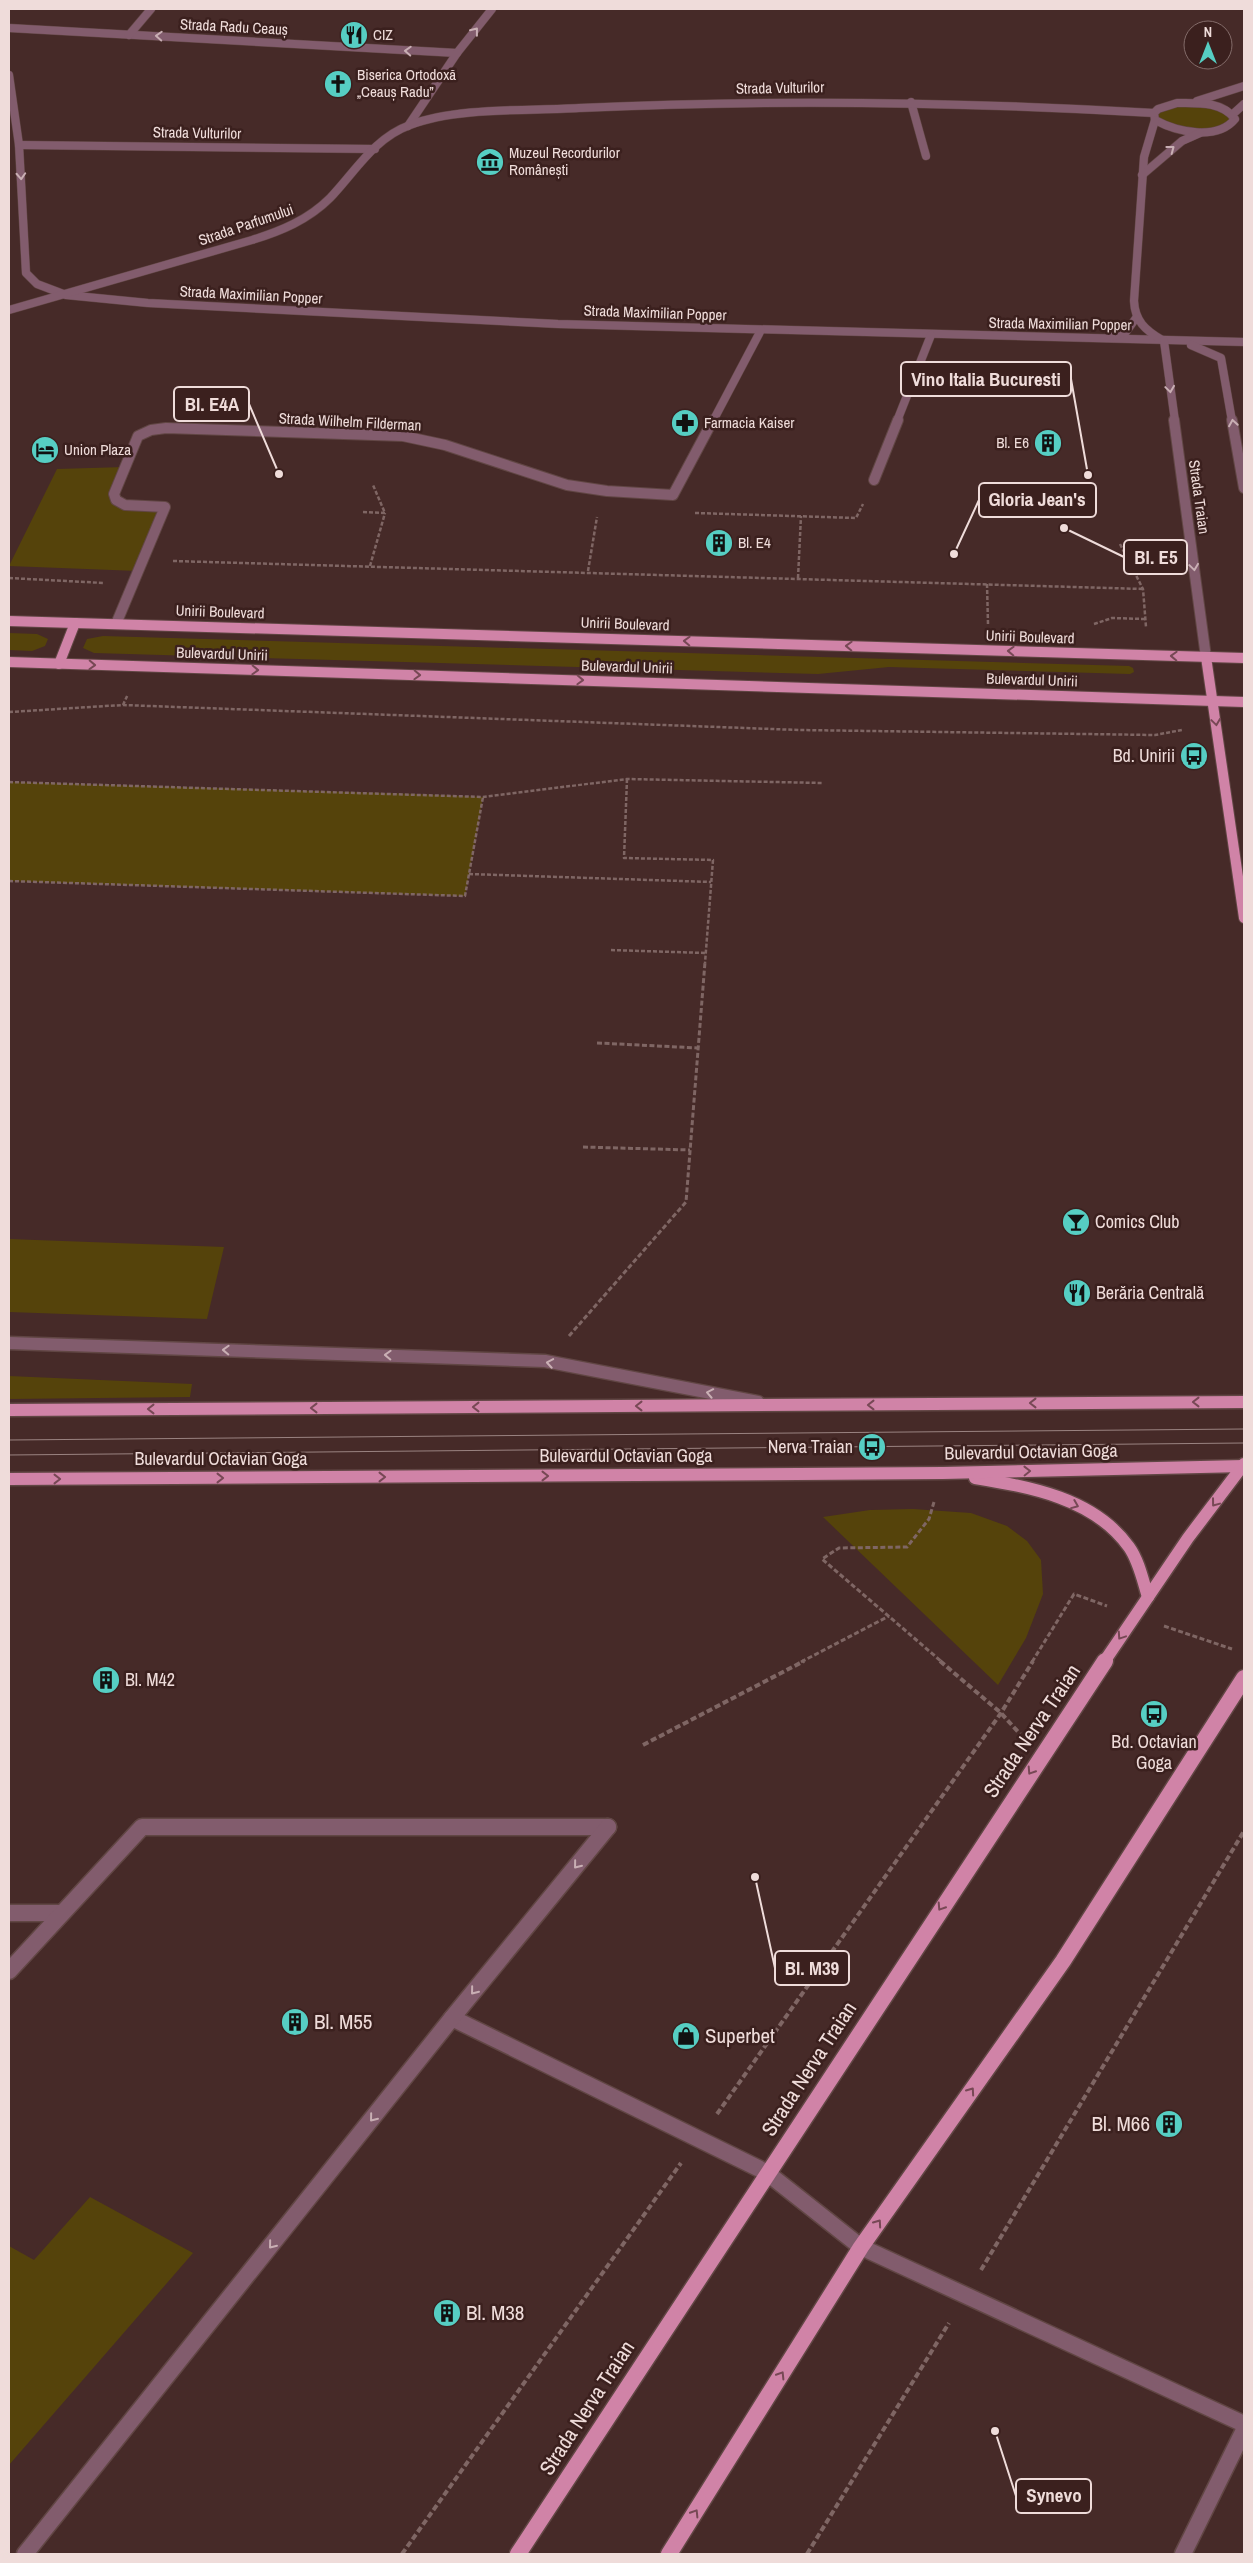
<svg xmlns="http://www.w3.org/2000/svg" width="1253" height="2563" viewBox="0 0 1253 2563" font-family="'Archivo Narrow',sans-serif">
	<rect width="100%" height="100%" fill="#462a28"/>
	<!-- green -->
	<g fill="#55430b">
		<polygon points="1177,103 1226,110 1233,123 1206,131 1161,124 1154,113"/>
		<polygon points="125,467 116,500 165,507 138,571 9,566 57,469"/>
		<polygon points="9,633 37,634 48,639 45,646 32,651 9,650"/>
		<polygon points="103,636 1129,666 1133,668 1134,672 1130,674 889,667 818,674 94,653 83,648 87,639"/>
		<polygon points="9,782 416,794 483,797 465,896 9,881"/>
		<polygon points="9,1239 224,1247 207,1319 9,1312"/>
		<polygon points="9,1376 192,1384 190,1397 9,1399"/>
		<polygon points="913,1509 971,1513 1007,1526 1027,1541 1041,1560 1043,1594 1026,1638 998,1685 823,1517 870,1510"/>
		<polygon points="90,2197 193,2253 9,2465 9,2246 34,2260"/>
	</g>
	<g fill="none" stroke-linecap="round" stroke-linejoin="round">
		<defs>
			<g id="minor-far3">
				<polyline points="9,28 457,53"/>
				<polyline points="129,35 151,9"/>
				<polyline points="9,75 19,145 26,273 37,284 66,295 148,303 558,324 1244,342"/>
				<polyline points="1197,101 1244,86"/>
				<polyline points="911,102 926,156"/>
				<path d="M1177 103C1197 103 1222 101 1235 119 1217 141 1177 132 1155 120L1154 113 1158 109Z"/>
				<polyline points="1233,114 1244,104"/>
				<path d="M1155 120 1144 157 1134 301C1135 321 1145 330 1162 340"/>
				<polyline points="408,126 457,53 492,9"/>
				<polyline points="19,145 375,149"/>
				<polyline points="1142,175 1182,141 1200,133"/>
				<path d="M9 310 252 240C281 231 308 220 330 198 355 172 374 138 410 125 456 107 529 111 579 108 771 99 963 102 1154 113"/>
				<polyline points="1110,337 1126,332 1136,318"/>
				<polyline points="1164,341 1175,421"/>
				<polyline points="1191,345 1221,358 1232,421"/>
				<polyline points="713,421 761,330"/>
				<polyline points="897,421 931,335"/>
			</g>
			<g id="minor-far2">
				<polyline points="1174,420 1206,657"/>
				<polyline points="1232,420 1244,488"/>
				<polyline points="874,480 898,420"/>
				<polyline points="116,624 165,507 125,505 116,500 114,494 138,436 151,430 166,428 403,436 445,445 567,485 607,491 673,495 713,420"/>
			</g>
			<polyline id="minor-far1" points="9,1343 545,1361 758,1402"/>
			<g id="minor">
				<polyline points="9,1913 62,1913"/>
				<polyline points="9,1971 142,1827 608,1827"/>
				<polyline points="452,2018 766,2172 861,2247 1244,2424"/>
				<polyline points="25,2554 452,2018 608,1827"/>
				<polyline points="1183,2554 1244,2430"/>
			</g>
			<g id="major-far2">
				<polyline points="9,621 1244,658"/>
				<polyline points="1206,657 1244,918"/>
				<polyline points="9,662 1244,702"/>
				<polyline points="59,664 75,623"/>
			</g>
			<g id="major-far1">
				<polyline points="9,1410 1244,1402"/>
				<path d="M975 1478C1030 1487 1094 1498 1129 1547 1139 1561 1143 1581 1148 1597"/>
				<polyline points="9,1479 943,1473 1244,1466"/>
				<polyline points="1104,1662 1188,1538 1244,1464"/>
			</g>
			<g id="major">
				<polyline points="518,2554 1105,1661"/>
				<polyline points="669,2554 861,2247 1063,1961 1244,1678"/>
			</g>
		</defs>
		<!-- minor-far3 casing -->
		<use href="#minor-far3" stroke="#614644" stroke-width="9"/>
		<!-- minor-far2 casing -->
		<use href="#minor-far2" stroke="#614644" stroke-width="12"/>
		<!-- minor-far1 casing -->
		<use href="#minor-far1" stroke="#614644" stroke-width="15"/>
		<!-- minor casing -->
		<use href="#minor" stroke="#614644" stroke-width="19"/>
		<!-- major-far2 casing -->
		<use href="#major-far2" stroke="#614644" stroke-width="12"/>
		<!-- major-far1 casing -->
		<use href="#major-far1" stroke="#614644" stroke-width="15"/>
		<!-- major casing -->
		<use href="#major" stroke="#614644" stroke-width="19"/>
		<!-- path-far2 -->
		<g stroke="#7f6664" stroke-width="2.5" stroke-dasharray="4 2" stroke-linecap="butt">
			<polyline points="363,512 385,513 373,485"/>
			<polyline points="695,513 856,518 863,504"/>
			<polyline points="1120,544 1143,589 1146,627"/>
			<polyline points="173,561 1143,589"/>
			<polyline points="370,566 385,513"/>
			<polyline points="588,571 597,517"/>
			<polyline points="9,578 104,583"/>
			<polyline points="798,578 801,516"/>
			<polyline points="987,584 988,624"/>
			<polyline points="1094,624 1112,618 1145,619"/>
			<polyline points="123,705 128,694"/>
			<polyline points="9,712 123,705 799,730 1155,735 1182,730"/>
			<polyline points="627,779 624,858 713,860 705,963"/>
			<polyline points="9,782 483,797 627,779 823,783"/>
			<polyline points="469,874 711,882"/>
			<polyline points="9,881 465,896 483,797"/>
			<polyline points="611,950 705,953"/>
		</g>
		<!-- path-far1 -->
		<g stroke="#7f6664" stroke-width="3" stroke-dasharray="5 2.5" stroke-linecap="butt">
			<polyline points="597,1043 698,1048"/>
			<polyline points="583,1147 690,1150"/>
			<polyline points="569,1336 686,1202 705,962"/>
			<polyline points="934,1502 929,1519 907,1547 839,1548 822,1559 942,1662"/>
			<polyline points="1164,1626 1232,1649"/>
			<polyline points="801,1662 889,1616"/>
			<polyline points="1032,1662 1074,1594 1107,1606"/>
		</g>
		<!-- path -->
		<g stroke="#7f6664" stroke-width="4" stroke-dasharray="6 3" stroke-linecap="butt">
			<polyline points="940,1661 1001,1713 1020,1734"/>
			<polyline points="643,1745 804,1661"/>
			<polyline points="717,2114 1001,1713 1033,1661"/>
			<polyline points="981,2270 1244,1831"/>
			<polyline points="402,2554 681,2163"/>
			<polyline points="807,2554 949,2323"/>
		</g>
		<!-- minor-far3 -->
		<use href="#minor-far3" stroke="#825c6d" stroke-width="8"/>
		<!-- minor-far2 -->
		<use href="#minor-far2" stroke="#825c6d" stroke-width="10"/>
		<!-- minor-far1 -->
		<use href="#minor-far1" stroke="#825c6d" stroke-width="12"/>
		<!-- minor -->
		<use href="#minor" stroke="#825c6d" stroke-width="16"/>
		<!-- major-far2 -->
		<use href="#major-far2" stroke="#d083a7" stroke-width="10"/>
		<!-- major-far1 -->
		<use href="#major-far1" stroke="#d083a7" stroke-width="12"/>
		<!-- major -->
		<use href="#major" stroke="#d083a7" stroke-width="16"/>
		<!-- tram -->
		<g stroke="#9a8381" stroke-width="1">
			<polyline points="9,1440 1244,1429"/>
			<polyline points="9,1455 1244,1443"/>
		</g>
	</g>
	<!-- one-way arrows -->
	<defs><path id="oneway-chevron" d="M-2-3.5L2.5 0L-2 3.5" fill="none" stroke-width="1.6" stroke-linecap="round" stroke-linejoin="round" transform="scale(1.25)"/></defs>
	<g stroke="#c9afb4">
		<use href="#oneway-chevron" transform="translate(475 31) rotate(-52)"/>
		<use href="#oneway-chevron" transform="translate(159 36) rotate(-177)"/>
		<use href="#oneway-chevron" transform="translate(408 51) rotate(-177)"/>
		<use href="#oneway-chevron" transform="translate(1171 149) rotate(-37)"/>
		<use href="#oneway-chevron" transform="translate(21 176) rotate(87)"/>
		<use href="#oneway-chevron" transform="translate(1170 389) rotate(82)"/>
		<use href="#oneway-chevron" transform="translate(1233 423) rotate(-99)"/>
		<use href="#oneway-chevron" transform="translate(1194 567) rotate(82)"/>
		<use href="#oneway-chevron" transform="translate(226 1350) rotate(-178)"/>
		<use href="#oneway-chevron" transform="translate(388 1355) rotate(-178)"/>
		<use href="#oneway-chevron" transform="translate(550 1363) rotate(-170)"/>
		<use href="#oneway-chevron" transform="translate(710 1393) rotate(-169)"/>
		<use href="#oneway-chevron" transform="translate(577 1865) rotate(129)"/>
		<use href="#oneway-chevron" transform="translate(474 1991) rotate(129)"/>
		<use href="#oneway-chevron" transform="translate(373 2118) rotate(129)"/>
		<use href="#oneway-chevron" transform="translate(272 2245) rotate(129)"/>
	</g>
	<g stroke="#774855">
		<use href="#oneway-chevron" transform="translate(687 641) rotate(-178)"/>
		<use href="#oneway-chevron" transform="translate(849 646) rotate(-178)"/>
		<use href="#oneway-chevron" transform="translate(1011 651) rotate(-178)"/>
		<use href="#oneway-chevron" transform="translate(1174 656) rotate(-178)"/>
		<use href="#oneway-chevron" transform="translate(92 665) rotate(2)"/>
		<use href="#oneway-chevron" transform="translate(255 670) rotate(2)"/>
		<use href="#oneway-chevron" transform="translate(417 675) rotate(2)"/>
		<use href="#oneway-chevron" transform="translate(580 680) rotate(2)"/>
		<use href="#oneway-chevron" transform="translate(1216 722) rotate(82)"/>
		<use href="#oneway-chevron" transform="translate(1196 1402) rotate(180)"/>
		<use href="#oneway-chevron" transform="translate(1033 1403) rotate(180)"/>
		<use href="#oneway-chevron" transform="translate(871 1405) rotate(180)"/>
		<use href="#oneway-chevron" transform="translate(639 1406) rotate(180)"/>
		<use href="#oneway-chevron" transform="translate(476 1407) rotate(180)"/>
		<use href="#oneway-chevron" transform="translate(314 1408) rotate(180)"/>
		<use href="#oneway-chevron" transform="translate(151 1409) rotate(180)"/>
		<use href="#oneway-chevron" transform="translate(1027 1471) rotate(-1)"/>
		<use href="#oneway-chevron" transform="translate(545 1476)"/>
		<use href="#oneway-chevron" transform="translate(382 1477)"/>
		<use href="#oneway-chevron" transform="translate(220 1478)"/>
		<use href="#oneway-chevron" transform="translate(57 1479)"/>
		<use href="#oneway-chevron" transform="translate(1215 1503) rotate(127)"/>
		<use href="#oneway-chevron" transform="translate(1075 1505) rotate(22)"/>
		<use href="#oneway-chevron" transform="translate(1121 1636) rotate(124)"/>
		<use href="#oneway-chevron" transform="translate(1031 1771) rotate(123)"/>
		<use href="#oneway-chevron" transform="translate(941 1907) rotate(123)"/>
		<use href="#oneway-chevron" transform="translate(971 2091) rotate(-55)"/>
		<use href="#oneway-chevron" transform="translate(878 2223) rotate(-55)"/>
		<use href="#oneway-chevron" transform="translate(781 2375) rotate(-58)"/>
		<use href="#oneway-chevron" transform="translate(695 2513) rotate(-58)"/>
	</g>
	<!-- icons -->
	<defs>
		<symbol id="restaurant-disc" viewBox="-11 -11 22 22"><circle r="9.5" fill="#56cec3" stroke="#3b201e"/><path d="M-5-6h1v4h1v-4h1v4h1v-4h1v5L-1.5 .5V6h-2V.5L-5-1ZM5-6V6H3V1.5H1.5Q1.5-4 5-6Z" fill="#111"/></symbol>
		<symbol id="church-disc" viewBox="-11 -11 22 22"><circle r="9.5" fill="#56cec3" stroke="#3b201e"/><path d="M-1.2-6h2.4v3.5h3.3v2.4h-3.3V6h-2.4V-.1h-3.3v-2.4h3.3Z" fill="#111"/></symbol>
		<symbol id="museum-disc" viewBox="-11 -11 22 22"><circle r="9.5" fill="#56cec3" stroke="#3b201e"/><path d="M0-6L6-3V-2H-6V-3ZM-5-1h2V3h-2ZM-1-1h2V3h-2ZM3-1h2V3H3ZM-6 4H6V6H-6Z" fill="#111"/></symbol>
		<symbol id="pharmacy-disc" viewBox="-11 -11 22 22"><circle r="9.5" fill="#56cec3" stroke="#3b201e"/><path d="M-2-6h4v4h4v4h-4v4h-4v-4h-4v-4h4Z" fill="#111"/></symbol>
		<symbol id="building-disc" viewBox="-11 -11 22 22"><circle r="9.5" fill="#56cec3" stroke="#3b201e"/><path d="M-4-6H4V6H1V3H-1V6H-4ZM-2.5-4.3h1.7v1.8h-1.7ZM.8-4.3h1.7v1.8H.8ZM-2.5-1h1.7V.8h-1.7ZM.8-1h1.7V.8H.8Z" fill="#111"/></symbol>
		<symbol id="hotel-disc" viewBox="-11 -11 22 22"><circle r="9.5" fill="#56cec3" stroke="#3b201e"/><path d="M-6-4.5h1.5V1H6V5H4.5V3h-9V5H-6ZM-4 0a1.8 1.8 0 1 1 3.6 0ZM.5 0V-2.5h3Q6-2.5 6 0Z" fill="#111"/></symbol>
		<symbol id="bus-disc" viewBox="-11 -11 22 22"><circle r="9.5" fill="#56cec3" stroke="#3b201e"/><path d="M-5-6H5V4H4V6H2V4H-2V6H-4V4H-5ZM-3.5-4V0h7V-4ZM-3.5 1.2v1.5H-2V1.2ZM2 1.2v1.5H3.5V1.2Z" fill="#111"/></symbol>
		<symbol id="bar-disc" viewBox="-11 -11 22 22"><circle r="9.5" fill="#56cec3" stroke="#3b201e"/><path d="M-6-5H6L.8 .8V4.5H3.5V6h-7V4.5H-.8V.8Z" fill="#111"/></symbol>
		<symbol id="shop-disc" viewBox="-11 -11 22 22"><circle r="9.5" fill="#56cec3" stroke="#3b201e"/><path d="M-5-2.5h2.3a2.7 3.5 0 0 1 5.4 0H5L5.5 6h-11ZM-1.5-2.5h3a1.5 2.3 0 0 0-3 0Z" fill="#111"/></symbol>
	</defs>
	<g fill-rule="evenodd">
		<use href="#restaurant-disc" x="338" y="19" width="32" height="32"/>
		<use href="#church-disc" x="322" y="68" width="32" height="32"/>
		<use href="#museum-disc" x="474" y="146" width="32" height="32"/>
		<use href="#pharmacy-disc" x="669" y="407" width="32" height="32"/>
		<use href="#building-disc" x="1032" y="427" width="32" height="32"/>
		<use href="#hotel-disc" x="29" y="434" width="32" height="32"/>
		<use href="#building-disc" x="703" y="527" width="32" height="32"/>
		<use href="#bus-disc" x="1178" y="740" width="32" height="32"/>
		<use href="#bar-disc" x="1060" y="1206" width="32" height="32"/>
		<use href="#restaurant-disc" x="1061" y="1277" width="32" height="32"/>
		<use href="#bus-disc" x="856" y="1431" width="32" height="32"/>
		<use href="#building-disc" x="90" y="1664" width="32" height="32"/>
		<use href="#bus-disc" x="1138" y="1698" width="32" height="32"/>
		<use href="#building-disc" x="279" y="2006" width="32" height="32"/>
		<use href="#shop-disc" x="670" y="2020" width="32" height="32"/>
		<use href="#building-disc" x="1153" y="2108" width="32" height="32"/>
		<use href="#building-disc" x="431" y="2297" width="32" height="32"/>
	</g>
	<g text-anchor="middle" stroke-width="5" stroke-linejoin="round" paint-order="stroke">
		<!-- far-street labels -->
		<g font-size="15" fill="#efdcda" stroke="#3b201e">
			<text transform="translate(234 27) rotate(3)" y="5">Strada Radu Ceauș</text>
			<text transform="translate(780 88) rotate(-1)" y="5">Strada Vulturilor</text>
			<text transform="translate(197 133) rotate(1)" y="5">Strada Vulturilor</text>
			<text transform="translate(246 225) rotate(-19)" y="5">Strada Parfumului</text>
			<text transform="translate(251 295) rotate(3)" y="5">Strada Maximilian Popper</text>
			<text transform="translate(655 313) rotate(2)" y="5">Strada Maximilian Popper</text>
			<text transform="translate(1060 324) rotate(1)" y="5">Strada Maximilian Popper</text>
			<text transform="translate(350 422) rotate(3)" y="5">Strada Wilhelm Filderman</text>
			<text transform="translate(1199 497) rotate(82)" y="5">Strada Traian</text>
			<text transform="translate(220 612) rotate(2)" y="5">Unirii Boulevard</text>
			<text transform="translate(625 624) rotate(2)" y="5">Unirii Boulevard</text>
			<text transform="translate(1030 637) rotate(2)" y="5">Unirii Boulevard</text>
			<text transform="translate(222 654) rotate(2)" y="5">Bulevardul Unirii</text>
			<text transform="translate(627 667) rotate(2)" y="5">Bulevardul Unirii</text>
			<text transform="translate(1032 680) rotate(2)" y="5">Bulevardul Unirii</text>
		</g>
		<!-- far-poi labels -->
		<g font-size="15" fill="#efdcda" stroke="#3b201e" text-anchor="start">
			<text x="373" y="40">CIZ</text>
			<text x="357" y="80">Biserica Ortodoxă<tspan x="357" dy="17">„Ceauș Radu”</tspan></text>
			<text x="509" y="158">Muzeul Recordurilor<tspan x="509" dy="17">Românești</tspan></text>
			<text x="704" y="428">Farmacia Kaiser</text>
			<text x="1029" y="448" text-anchor="end">Bl. E6</text>
			<text x="64" y="455">Union Plaza</text>
			<text x="738" y="548">Bl. E4</text>
		</g>
		<!-- poi labels -->
		<g font-size="18" fill="#efdcda" stroke="#3b201e" text-anchor="start">
			<text x="1175" y="762" text-anchor="end">Bd. Unirii</text>
			<text x="1095" y="1228">Comics Club</text>
			<text x="1096" y="1299">Berăria Centrală</text>
			<text x="853" y="1453" text-anchor="end">Nerva Traian</text>
			<text x="125" y="1686">Bl. M42</text>
			<text x="1154" y="1748" text-anchor="middle">Bd. Octavian<tspan x="1154" dy="21">Goga</tspan></text>
		</g>
		<!-- street labels -->
		<g font-size="18" fill="#efdcda" stroke="#3b201e">
			<text transform="translate(1031 1452) rotate(-1)" y="6">Bulevardul Octavian Goga</text>
			<text x="626" y="1462">Bulevardul Octavian Goga</text>
			<text x="221" y="1465">Bulevardul Octavian Goga</text>
		</g>
		<!-- near-street labels -->
		<g font-size="21" fill="#efdcda" stroke="#3b201e">
			<text transform="translate(1032 1731) rotate(-56)" y="7">Strada Nerva Traian</text>
			<text transform="translate(809 2069) rotate(-57)" y="7">Strada Nerva Traian</text>
			<text transform="translate(587 2408) rotate(-57)" y="7">Strada Nerva Traian</text>
		</g>
		<!-- near-poi labels -->
		<g font-size="21" fill="#efdcda" stroke="#3b201e" text-anchor="start">
			<text x="314" y="2029">Bl. M55</text>
			<text x="705" y="2043">Superbet</text>
			<text x="1150" y="2131" text-anchor="end">Bl. M66</text>
			<text x="466" y="2320">Bl. M38</text>
		</g>
	</g>
	<!-- callouts -->
	<path fill="none" stroke="#efdcda" stroke-width="2" d="M1088 475L1071 379M279 474L249 404M954 554L979 500M1064 528L1124 557M755 1877L775 1968M995 2431L1016 2496"/>
	<g fill="#efdcda" stroke="#3b201e" stroke-width="2">
		<circle cx="1088" cy="475" r="5"/>
		<circle cx="279" cy="474" r="5"/>
		<circle cx="954" cy="554" r="5"/>
		<circle cx="1064" cy="528" r="5"/>
		<circle cx="755" cy="1877" r="5"/>
		<circle cx="995" cy="2431" r="5"/>
	</g>
	<g fill="#3b201e" stroke="#efdcda" stroke-width="2">
		<rect x="901" y="362" width="170" height="34" rx="5"/>
		<rect x="174" y="387" width="75" height="34" rx="5"/>
		<rect x="979" y="483" width="117" height="34" rx="5"/>
		<rect x="1124" y="540" width="63" height="34" rx="5"/>
		<rect x="775" y="1951" width="74" height="34" rx="5"/>
		<rect x="1016" y="2479" width="75" height="34" rx="5"/>
	</g>
	<g font-size="19" text-anchor="middle" font-weight="bold" fill="#efdcda">
		<text x="986" y="386">Vino Italia Bucuresti</text>
		<text x="212" y="411">Bl. E4A</text>
		<text x="1037" y="506">Gloria Jean's</text>
		<text x="1156" y="564">Bl. E5</text>
		<text x="812" y="1975">Bl. M39</text>
		<text x="1054" y="2502">Synevo</text>
	</g>
	<!-- border -->
	<rect width="1253" height="2563" fill="none" stroke="#efdcda" stroke-width="20"/>
	<!-- north arrow -->
	<g transform="translate(1208 45)"><circle r="24" fill="#3b201e" stroke="#836b69"/>
	<path d="M0-4L9 19L0 12L-9 19Z" fill="#56cec3"/>
	<text y="-8" font-size="14" font-weight="bold" text-anchor="middle" fill="#efdcda">N</text>
	</g>
</svg>
